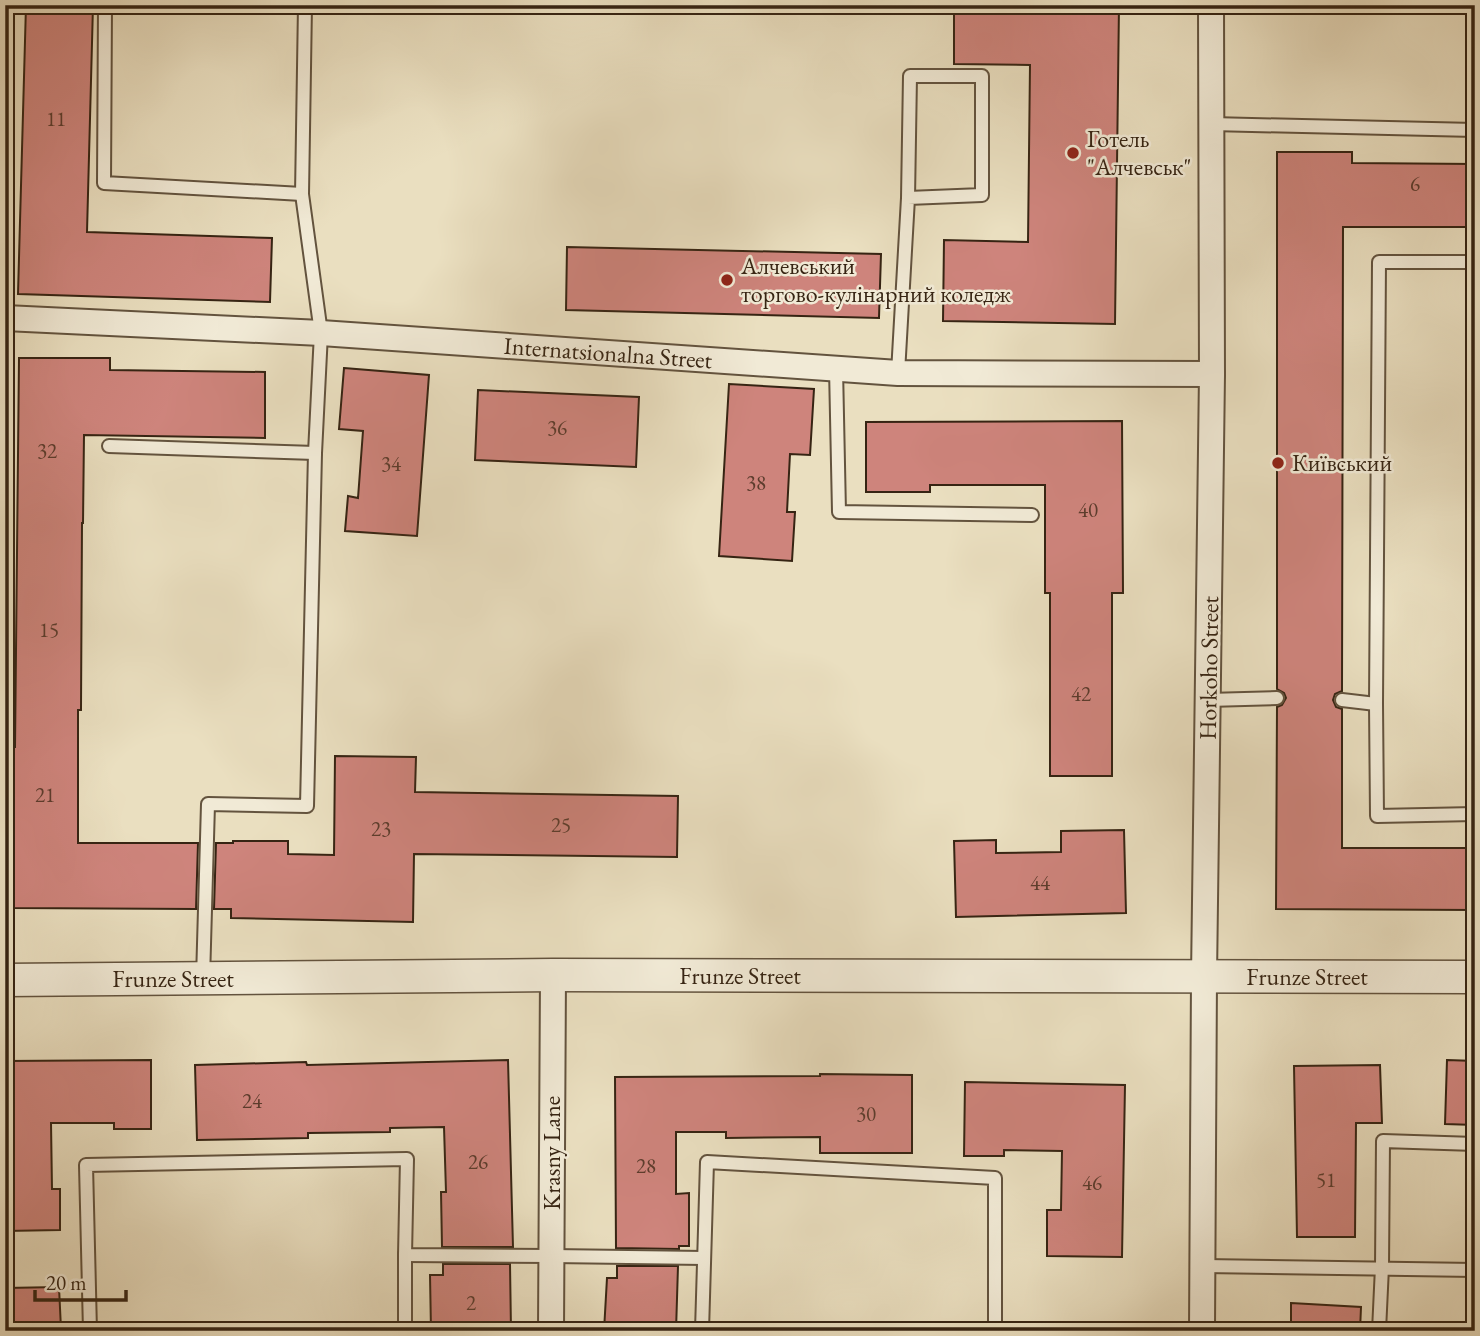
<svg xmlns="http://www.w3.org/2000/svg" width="1480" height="1336" viewBox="0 0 1480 1336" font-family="'EB Garamond',serif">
	<rect width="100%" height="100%" fill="#eadfc0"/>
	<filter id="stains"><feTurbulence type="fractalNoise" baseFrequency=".00286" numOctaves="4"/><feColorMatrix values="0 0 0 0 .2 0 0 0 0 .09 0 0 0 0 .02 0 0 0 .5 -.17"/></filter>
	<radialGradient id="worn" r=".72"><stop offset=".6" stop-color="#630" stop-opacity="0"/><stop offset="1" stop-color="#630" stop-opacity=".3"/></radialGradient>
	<!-- building -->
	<g fill="#ce847c" stroke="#362413" stroke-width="2">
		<polygon points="26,5 93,5 87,232 272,238 270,302 18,294"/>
		<polygon points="954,5 1119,5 1115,324 943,321 944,240 1028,242 1030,65 954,64"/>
		<polygon points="1277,152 1352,152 1352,163 1475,164 1475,227 1343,227 1342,691 1335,694 1333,700 1336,707 1342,709 1342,848 1475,848 1475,910 1276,909 1277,707 1282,705 1286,698 1284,693 1277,689"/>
		<polygon points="567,247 881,254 879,318 566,310"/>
		<polygon points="19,358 110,358 110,370 265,372 265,438 84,435 83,523 82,523 81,710 78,710 78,843 198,843 196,909 12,908 12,747 15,747"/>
		<polygon points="344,368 429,375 417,536 345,531 348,496 358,498 363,431 339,429"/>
		<polygon points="729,384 814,389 810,455 790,454 787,512 795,512 792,561 719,556"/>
		<polygon points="478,390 639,397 636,467 475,460"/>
		<polygon points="1122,421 1123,593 1112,593 1112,776 1050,776 1050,593 1045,593 1045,485 930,485 930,492 866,492 866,422"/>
		<polygon points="335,756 416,757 415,792 678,796 677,857 414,854 413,922 231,918 231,909 214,909 216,843 233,843 233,841 288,841 288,854 334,855"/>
		<polygon points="1124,830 1126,913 956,917 954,841 996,840 996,853 1061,852 1061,831"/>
		<polygon points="151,1060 151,1129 114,1129 114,1123 51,1123 52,1189 60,1189 60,1230 5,1231 5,1061"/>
		<polygon points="508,1060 513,1247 442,1247 441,1192 446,1192 444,1127 390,1128 390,1132 308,1133 308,1138 197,1140 195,1065 306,1062 307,1065"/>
		<polygon points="1447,1060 1475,1061 1475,1125 1445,1124"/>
		<polygon points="1380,1065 1382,1123 1356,1123 1355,1237 1297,1237 1294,1066"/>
		<polygon points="820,1074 912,1075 912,1153 820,1153 820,1137 726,1138 726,1132 676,1132 676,1194 689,1193 689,1246 679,1246 679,1249 616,1248 615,1077 820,1076"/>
		<polygon points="965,1082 1125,1085 1122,1257 1047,1256 1047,1210 1061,1210 1062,1151 1004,1150 1004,1156 964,1156"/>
		<polygon points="443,1264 510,1264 511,1331 431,1331 430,1275 443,1275"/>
		<polygon points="617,1266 678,1266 676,1331 604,1331 607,1278 617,1278"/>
		<polygon points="59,1287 61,1329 50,1329 50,1331 5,1331 5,1288"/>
		<polygon points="1291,1303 1361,1307 1360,1331 1291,1331"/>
	</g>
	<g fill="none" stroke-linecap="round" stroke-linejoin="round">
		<defs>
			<g id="service">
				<polyline points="105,5 104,183 302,194"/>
				<polyline points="1211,124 1475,130"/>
				<polyline points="1475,262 1379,262 1376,704 1377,816 1475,814"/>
				<polyline points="836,368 839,512 1032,515"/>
				<polyline points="898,373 908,198 910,76 982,76 982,195 908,198"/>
				<polyline points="109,446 315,453"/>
				<polyline points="1208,700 1277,698"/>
				<polyline points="1342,700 1376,704"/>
				<polyline points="203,979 208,804 307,806 315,453 321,333 302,194 305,5"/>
				<polyline points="1204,1266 1475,1270"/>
				<polyline points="90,1331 86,1165 407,1159 405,1255 552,1256 704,1258"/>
				<polyline points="405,1331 405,1255"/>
				<polyline points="702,1331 707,1162 995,1178 995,1331"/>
				<polyline points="1379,1331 1382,1267 1383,1141 1475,1144"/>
			</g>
			<g id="minor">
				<polyline points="5,318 321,333 898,373 1212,374"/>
				<polyline points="551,1331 553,975"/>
				<polyline points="1202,1331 1204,977 1212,374 1211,5"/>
			</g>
			<polyline id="tertiary" points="5,980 553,975 1475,977"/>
		</defs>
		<!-- service casing -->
		<use href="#service" stroke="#63533e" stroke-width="16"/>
		<!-- minor casing -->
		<use href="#minor" stroke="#63533e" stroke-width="28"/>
		<!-- tertiary casing -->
		<use href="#tertiary" stroke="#63533e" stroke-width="35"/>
		<!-- service -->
		<use href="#service" stroke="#f1ead6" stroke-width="12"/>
		<!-- minor -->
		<use href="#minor" stroke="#f1ead6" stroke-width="24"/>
		<!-- tertiary -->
		<use href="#tertiary" stroke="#f1ead6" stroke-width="32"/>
	</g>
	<!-- markers -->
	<g fill="#8f2418" stroke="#f1ead6" stroke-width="2.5">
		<circle cx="1073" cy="153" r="7"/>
		<circle cx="727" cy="280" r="7"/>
		<circle cx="1278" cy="463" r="7"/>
	</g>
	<g text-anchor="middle" stroke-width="5" stroke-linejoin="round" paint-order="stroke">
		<!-- number labels -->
		<g font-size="21" fill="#5c3c2d">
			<text x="56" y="126">11</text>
			<text x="1415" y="191">6</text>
			<text x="557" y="435">36</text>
			<text x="47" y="458">32</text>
			<text x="391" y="471">34</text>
			<text x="756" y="490">38</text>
			<text x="1088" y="517">40</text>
			<text x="49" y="637">15</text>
			<text x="1081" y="701">42</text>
			<text x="45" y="802">21</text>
			<text x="561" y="832">25</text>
			<text x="381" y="836">23</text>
			<text x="1040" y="890">44</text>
			<text x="252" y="1108">24</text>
			<text x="866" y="1121">30</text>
			<text x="478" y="1169">26</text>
			<text x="646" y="1173">28</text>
			<text x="1326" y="1187">51</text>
			<text x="1092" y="1190">46</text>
			<text x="471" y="1310">2</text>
		</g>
		<!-- poi labels -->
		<g font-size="24" fill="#362413" stroke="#f1ead6" text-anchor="start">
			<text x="1087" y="147">Готель<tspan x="1087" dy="28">"Алчевськ"</tspan></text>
			<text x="741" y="274">Алчевський<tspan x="741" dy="28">торгово-кулінарний коледж</tspan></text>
			<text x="1292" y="471">Київський</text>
		</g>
		<!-- street labels -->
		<g font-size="24" fill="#362413" stroke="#f1ead6">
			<text transform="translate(608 353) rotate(4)" y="8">Internatsionalna Street</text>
			<text transform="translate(1209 668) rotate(-89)" y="8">Horkoho Street</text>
			<text x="740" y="984">Frunze Street</text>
			<text x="1307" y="985">Frunze Street</text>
			<text x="173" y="987">Frunze Street</text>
			<text transform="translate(552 1153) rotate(-90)" y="8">Krasny Lane</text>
		</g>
	</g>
	<!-- margin -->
	<rect width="1480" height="1336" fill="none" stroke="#eadfc0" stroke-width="28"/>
	<rect x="7" y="7" width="1466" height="1322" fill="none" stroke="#362413" stroke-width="3.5"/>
	<rect x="14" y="14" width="1452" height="1308" fill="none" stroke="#362413" stroke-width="2"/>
	<!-- scale -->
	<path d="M35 1290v10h91v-10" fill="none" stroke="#362413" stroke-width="3.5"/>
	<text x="46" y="1290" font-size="21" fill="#362413" stroke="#f1ead6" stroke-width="5" paint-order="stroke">20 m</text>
	<rect width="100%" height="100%" filter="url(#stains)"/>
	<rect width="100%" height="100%" fill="url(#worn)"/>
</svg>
